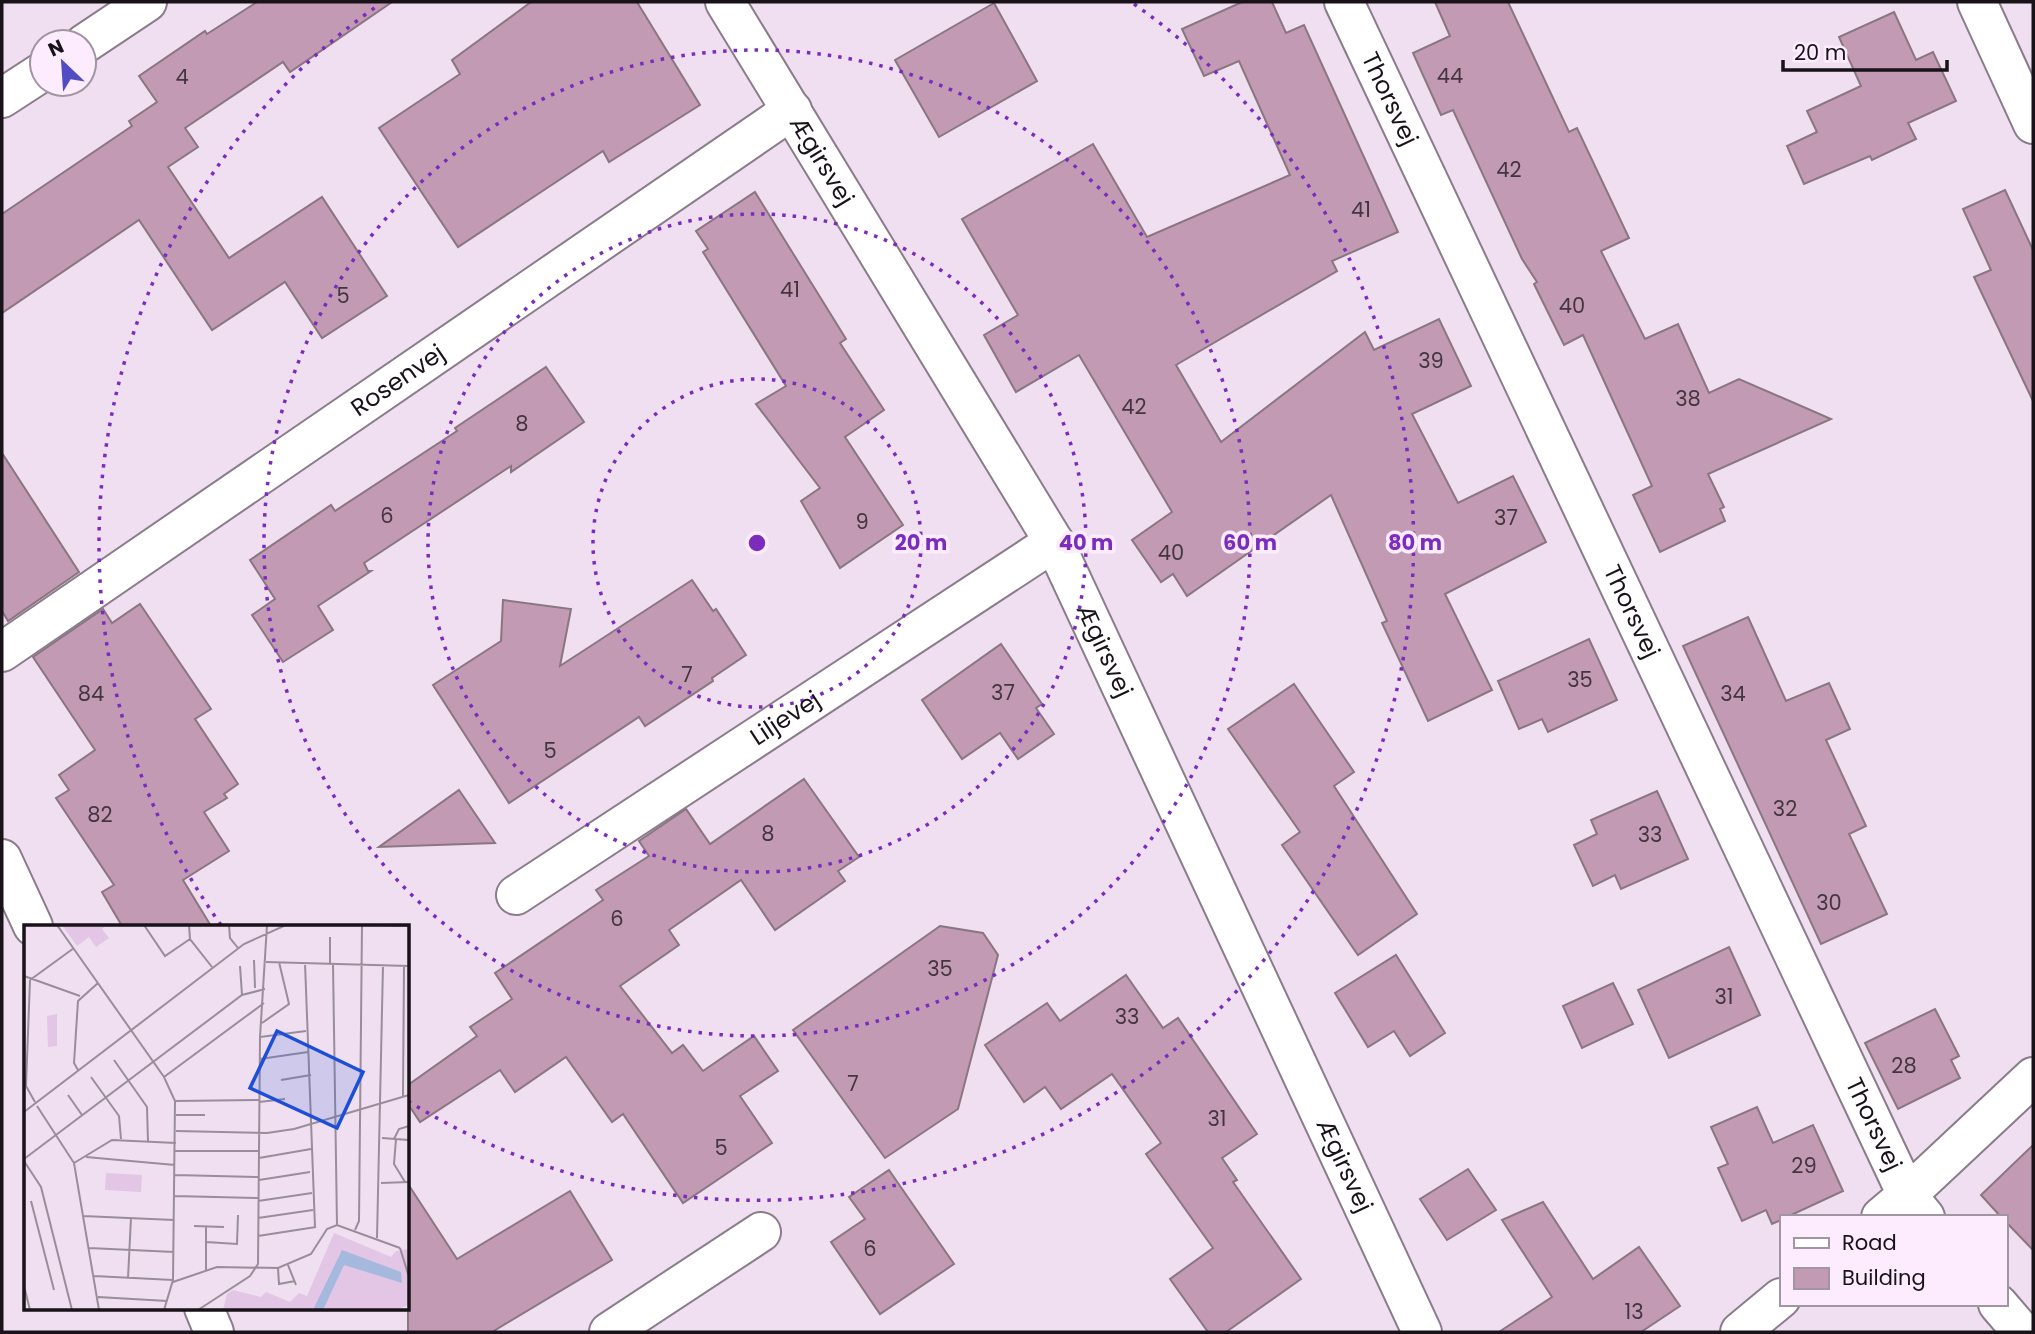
<svg xmlns="http://www.w3.org/2000/svg" width="2035" height="1334" viewBox="0 0 2035 1334" font-family="Poppins,sans-serif">
	<rect width="100%" height="100%" fill="#efdff0"/>
	<!-- building -->
	<g fill="#c29ab3" stroke="#897681" stroke-width="2">
		<polygon points="257,2 392,2 290,72 283,62 185,128 198,147 168,167 229,258 322,197 387,296 322,338 285,282 212,330 139,220 2,313 2,214 132,126 129,121 157,102 139,76 205,31 207,34"/>
		<polygon points="531,2 637,2 700,105 609,162 603,151 458,247 379,128 460,74 452,60"/>
		<polygon points="1242,2 1272,2 1286,33 1304,25 1398,232 1332,261 1337,271 1176,365 1221,442 1365,332 1374,350 1439,319 1471,386 1412,414 1458,503 1513,476 1546,542 1445,594 1492,690 1428,721 1382,623 1387,621 1331,495 1187,596 1173,574 1161,582 1132,540 1172,512 1079,355 1016,392 984,335 1018,315 962,219 1093,144 1147,237 1290,175 1239,61 1204,76 1182,29"/>
		<polygon points="1435,2 1508,2 1569,132 1577,128 1629,238 1601,251 1645,339 1678,324 1709,393 1739,379 1831,419 1708,474 1724,507 1720,509 1725,521 1660,552 1633,495 1652,486 1583,335 1564,345 1534,284 1537,282 1522,259 1453,110 1441,115 1413,53 1450,36"/>
		<polygon points="994,3 1037,81 939,137 895,60"/>
		<polygon points="1894,12 1916,60 1933,52 1956,101 1908,123 1916,139 1872,160 1870,156 1804,184 1787,146 1817,132 1807,111 1861,86 1839,37"/>
		<polygon points="2005,190 2033,250 2033,401 1974,277 1991,270 1963,209"/>
		<polygon points="755,192 846,339 840,343 884,410 845,437 903,525 840,568 801,501 820,488 756,404 786,386 703,252 708,249 696,231"/>
		<polygon points="546,367 584,422 511,472 511,466 364,563 368,571 371,571 318,606 333,630 283,662 252,615 275,599 250,560 331,505 335,511 457,431 455,428"/>
		<polygon points="2,453 79,572 8,621 2,611"/>
		<polygon points="692,580 713,611 716,609 746,655 712,678 713,681 645,726 639,717 509,803 433,685 501,641 503,600 571,609 560,666"/>
		<polygon points="140,604 211,709 195,719 238,784 224,794 227,798 204,812 229,851 183,880 211,926 122,926 102,892 114,885 56,798 69,790 59,775 95,750 33,657 103,609 112,623"/>
		<polygon points="1748,617 1786,701 1829,683 1850,729 1826,740 1866,826 1849,834 1887,914 1821,944 1683,646"/>
		<polygon points="1589,639 1617,700 1548,732 1542,719 1519,729 1498,681"/>
		<polygon points="1001,644 1042,704 1036,708 1054,734 1018,759 1000,733 962,759 922,700"/>
		<polygon points="1294,684 1354,772 1334,786 1417,914 1358,955 1282,845 1300,832 1228,729"/>
		<polygon points="804,779 859,857 838,871 845,881 775,930 741,880 669,930 679,945 620,986 672,1053 683,1045 703,1071 754,1036 778,1071 740,1096 772,1143 683,1203 623,1114 612,1122 566,1057 515,1092 500,1070 420,1122 408,1104 408,1085 477,1036 470,1027 512,999 495,973 603,900 596,890 649,856 639,841 686,809 710,844"/>
		<polygon points="459,790 495,843 379,847"/>
		<polygon points="1657,791 1688,859 1621,889 1615,875 1593,886 1574,845 1597,834 1591,820"/>
		<polygon points="940,926 983,933 998,955 958,1109 885,1158 793,1030"/>
		<polygon points="1729,947 1760,1015 1669,1058 1638,990"/>
		<polygon points="1396,955 1445,1033 1410,1056 1394,1031 1368,1047 1335,993"/>
		<polygon points="1126,975 1163,1028 1178,1018 1257,1134 1222,1158 1237,1180 1233,1182 1301,1279 1226,1332 1208,1332 1170,1279 1213,1248 1146,1154 1161,1143 1112,1074 1061,1109 1045,1087 1024,1102 985,1045 1047,1003 1060,1021"/>
		<polygon points="1613,983 1633,1024 1582,1048 1563,1006"/>
		<polygon points="1935,1009 1959,1056 1951,1060 1960,1078 1898,1109 1865,1043"/>
		<polygon points="1757,1107 1773,1143 1813,1125 1843,1191 1787,1217 1781,1217 1781,1220 1772,1224 1766,1210 1742,1221 1718,1168 1728,1164 1711,1127"/>
		<polygon points="2033,1145 2033,1250 2005,1221 2005,1217 2001,1217 1981,1195"/>
		<polygon points="1468,1169 1496,1210 1447,1240 1420,1199"/>
		<polygon points="889,1170 954,1264 880,1314 831,1242 865,1219 849,1197"/>
		<polygon points="408,1184 457,1259 570,1191 612,1260 492,1332 408,1332"/>
		<polygon points="1543,1202 1593,1279 1639,1247 1680,1306 1641,1332 1499,1332 1552,1297 1502,1220"/>
	</g>
	<g fill="none" stroke-linecap="round" stroke-linejoin="round">
		<defs>
			<g id="minor">
				<path id="s1" d="M725 2 1054 542 1422 1332"/>
				<path id="s2" d="M1344 2 1907 1195 1925 1217"/>
				<polyline points="1977,2 2033,124"/>
				<polyline points="84,44 147,2"/>
				<polyline points="2,98 42,72"/>
				<path id="s3" d="M2 652 792 110"/>
				<path id="s4" d="M516 895 1054 542"/>
				<polyline points="1881,1217 1907,1195 2033,1077"/>
				<polyline points="1998,1304 2022,1332"/>
				<polyline points="609,1332 761,1232"/>
				<polyline points="1740,1332 1781,1298"/>
			</g>
			<g id="tertiary">
				<polyline points="2,859 33,926"/>
				<polyline points="204,1308 214,1332"/>
			</g>
		</defs>
		<!-- minor casing -->
		<use href="#minor" stroke="#8a7c8b" stroke-width="42"/>
		<!-- tertiary casing -->
		<use href="#tertiary" stroke="#8a7c8b" stroke-width="42"/>
		<!-- minor -->
		<use href="#minor" stroke="#fff" stroke-width="38"/>
		<!-- tertiary -->
		<use href="#tertiary" stroke="#fff" stroke-width="38"/>
	</g>
	<!-- distance rings -->
	<g fill="none" stroke="#7b2cbf" stroke-width="3.5" stroke-dasharray="3.5 7">
		<circle cx="757" cy="543" r="164"/>
		<circle cx="757" cy="543" r="329"/>
		<circle cx="757" cy="543" r="493"/>
		<path d="M221 925A658 658 0 0 1 380 4M1134 4A658 658 0 0 1 408 1101"/>
	</g>
	<g text-anchor="middle" stroke-width="7" stroke-linejoin="round" paint-order="stroke">
		<!-- number labels -->
		<g font-size="21" fill="#433540">
			<text x="1450" y="83">44</text>
			<text x="182" y="84">4</text>
			<text x="1509" y="177">42</text>
			<text x="1361" y="217">41</text>
			<text x="790" y="297">41</text>
			<text x="343" y="303">5</text>
			<text x="1572" y="313">40</text>
			<text x="1431" y="368">39</text>
			<text x="1688" y="406">38</text>
			<text x="1134" y="414">42</text>
			<text x="522" y="431">8</text>
			<text x="387" y="523">6</text>
			<text x="1506" y="525">37</text>
			<text x="862" y="529">9</text>
			<text x="1171" y="560">40</text>
			<text x="687" y="682">7</text>
			<text x="1580" y="687">35</text>
			<text x="1003" y="700">37</text>
			<text x="91" y="701">84</text>
			<text x="1733" y="701">34</text>
			<text x="550" y="758">5</text>
			<text x="1785" y="816">32</text>
			<text x="100" y="822">82</text>
			<text x="768" y="841">8</text>
			<text x="1650" y="842">33</text>
			<text x="1829" y="910">30</text>
			<text x="617" y="926">6</text>
			<text x="940" y="976">35</text>
			<text x="1724" y="1004">31</text>
			<text x="1127" y="1024">33</text>
			<text x="1904" y="1073">28</text>
			<text x="853" y="1091">7</text>
			<text x="1217" y="1126">31</text>
			<text x="721" y="1155">5</text>
			<text x="1804" y="1173">29</text>
			<text x="870" y="1256">6</text>
			<text x="1634" y="1319">13</text>
		</g>
		<!-- street labels -->
		<g font-size="24" fill="#191319" stroke="#fcecfd">
			<text dy="8" stroke="none"><textPath href="#s2" startOffset="107">Thorsvej</textPath></text>
			<text dy="8" stroke="none"><textPath href="#s1" startOffset="186">Ægirsvej</textPath></text>
			<text dy="8" stroke="none"><textPath href="#s3" startOffset="480">Rosenvej</textPath></text>
			<text dy="8" stroke="none"><textPath href="#s2" startOffset="674">Thorsvej</textPath></text>
			<text dy="8" stroke="none"><textPath href="#s1" startOffset="752">Ægirsvej</textPath></text>
			<text dy="8" stroke="none"><textPath href="#s4" startOffset="322">Liljevej</textPath></text>
			<text dy="8" stroke="none"><textPath href="#s2" startOffset="1241">Thorsvej</textPath></text>
			<text dy="8" stroke="none"><textPath href="#s1" startOffset="1320">Ægirsvej</textPath></text>
		</g>
	</g>
	<!-- overview -->
	<g transform="translate(24 925)">
		<rect width="385" height="385" fill="#efdff0"/>
		<path d="M38 0H83L78 4 85 13 72 22 65 12 53 21ZM33 89V121L24 122 23 91ZM82 248 118 250 117 267 81 265ZM310 308 367 332 372 326 385 324V380L371 385H199L203 369 209 365 237 372 242 367 266 377 275 368 283 371Z" fill="#e3c5e5"/>
		<path d="M318 325 377 347 378 358 320 340 299 385H289Z" fill="#a5b9de"/>
		<path fill="none" stroke="#998d9a" stroke-width="2" d="M33 0 140 152 151 176 149 355 140 385M120 0 141 31 166 14M165 0 166 14 188 42M205 0 206 13 214 23M352 0 385 1M230 35 231 63M242 37 385 41M281 38 291 302M306 39V12M309 39 313 300M216 41 218 70M0 51 56 71M6 55 2 161 11 177M6 55 50 23M238 98 265 79 255 37M236 112 282 106M236 134 284 127M90 135 123 182 124 217M54 145 50 138 54 76 74 58M67 152 95 191 97 214M140 152 240 78M257 155 287 150M44 170 58 190M379 171 380 41M151 176 235 175M235 177 261 174M13 181 50 238 75 385M0 187 220 19 262 0M152 190H181M152 206 243 208 270 204 385 170M358 213 385 215M370 214 375 204 385 201M372 214 370 239 381 257M151 226H235M62 232 151 240M235 233 287 224M0 234 218 70 241 64M0 236 17 262 48 385M50 238 88 215 152 218M151 250 235 252M235 255 286 247M357 258 385 257M150 271 234 273M7 276 30 365M234 276 288 268M59 291 150 295M234 293 289 285M170 301 200 302M331 305 335 296 338 0M234 311 292 302M353 313 359 40M182 317 213 319 214 290M65 323 150 327M376 323 385 352M264 340 272 360M254 343 255 359 271 356M182 345V302M70 351 149 355M104 353 107 293M149 357 193 342 254 343 287 329 303 304 313 300 376 323M0 361 6 385M74 372 143 376M174 385 226 351 234 339 236 112 243 0"/>
		<path fill="#1d4ed8" fill-opacity="0.15" stroke="#1d4ed8" stroke-width="3.5" d="M253 106 339 147 313 203 226 163Z"/>
		<rect width="385" height="385" fill="none" stroke="#191319" stroke-width="3.5"/>
	</g>
	<circle cx="757" cy="543" r="10" fill="#7b2cbf" stroke="#fcecfd" stroke-width="3.5"/>
	<g font-size="21" text-anchor="middle" font-weight="bold" fill="#7b2cbf" stroke="#fcecfd" stroke-width="7" stroke-linejoin="round" paint-order="stroke">
		<text x="921" y="550">20 m</text>
		<text x="1086" y="550">40 m</text>
		<text x="1250" y="550">60 m</text>
		<text x="1415" y="550">80 m</text>
	</g>
	<!-- border -->
	<rect width="2035" height="1334" fill="none" stroke="#191319" stroke-width="7"/>
	<!-- legend -->
	<rect x="1780" y="1215" width="228" height="91" fill="#fcecfd" stroke="#a195a2" stroke-width="2"/>
	<rect x="1794" y="1238" width="35" height="10" fill="#ffffff" stroke="#a195a2" stroke-width="2"/>
	<text x="1842" y="1250" font-size="21" fill="#191319">Road</text>
	<rect x="1794" y="1268" width="35" height="21" fill="#c29ab3" stroke="#a195a2" stroke-width="2"/>
	<text x="1842" y="1285" font-size="21" fill="#191319">Building</text>
	<!-- north arrow -->
	<g transform="translate(63 63) rotate(335)"><circle r="33" fill="#fcecfd" stroke="#a195a2" stroke-width="2"/>
	<path d="M0-5L12 26L0 18L-12 26Z" fill="#514cc3"/>
	<text y="-10" font-size="19" font-weight="bold" text-anchor="middle" fill="#191319">N</text>
	</g>
	<!-- scale -->
	<path d="M1783 60v10h164v-10" fill="none" stroke="#191319" stroke-width="3.5"/>
	<text x="1794" y="60" font-size="21" fill="#191319" stroke="#fcecfd" stroke-width="5" paint-order="stroke">20 m</text>
</svg>
